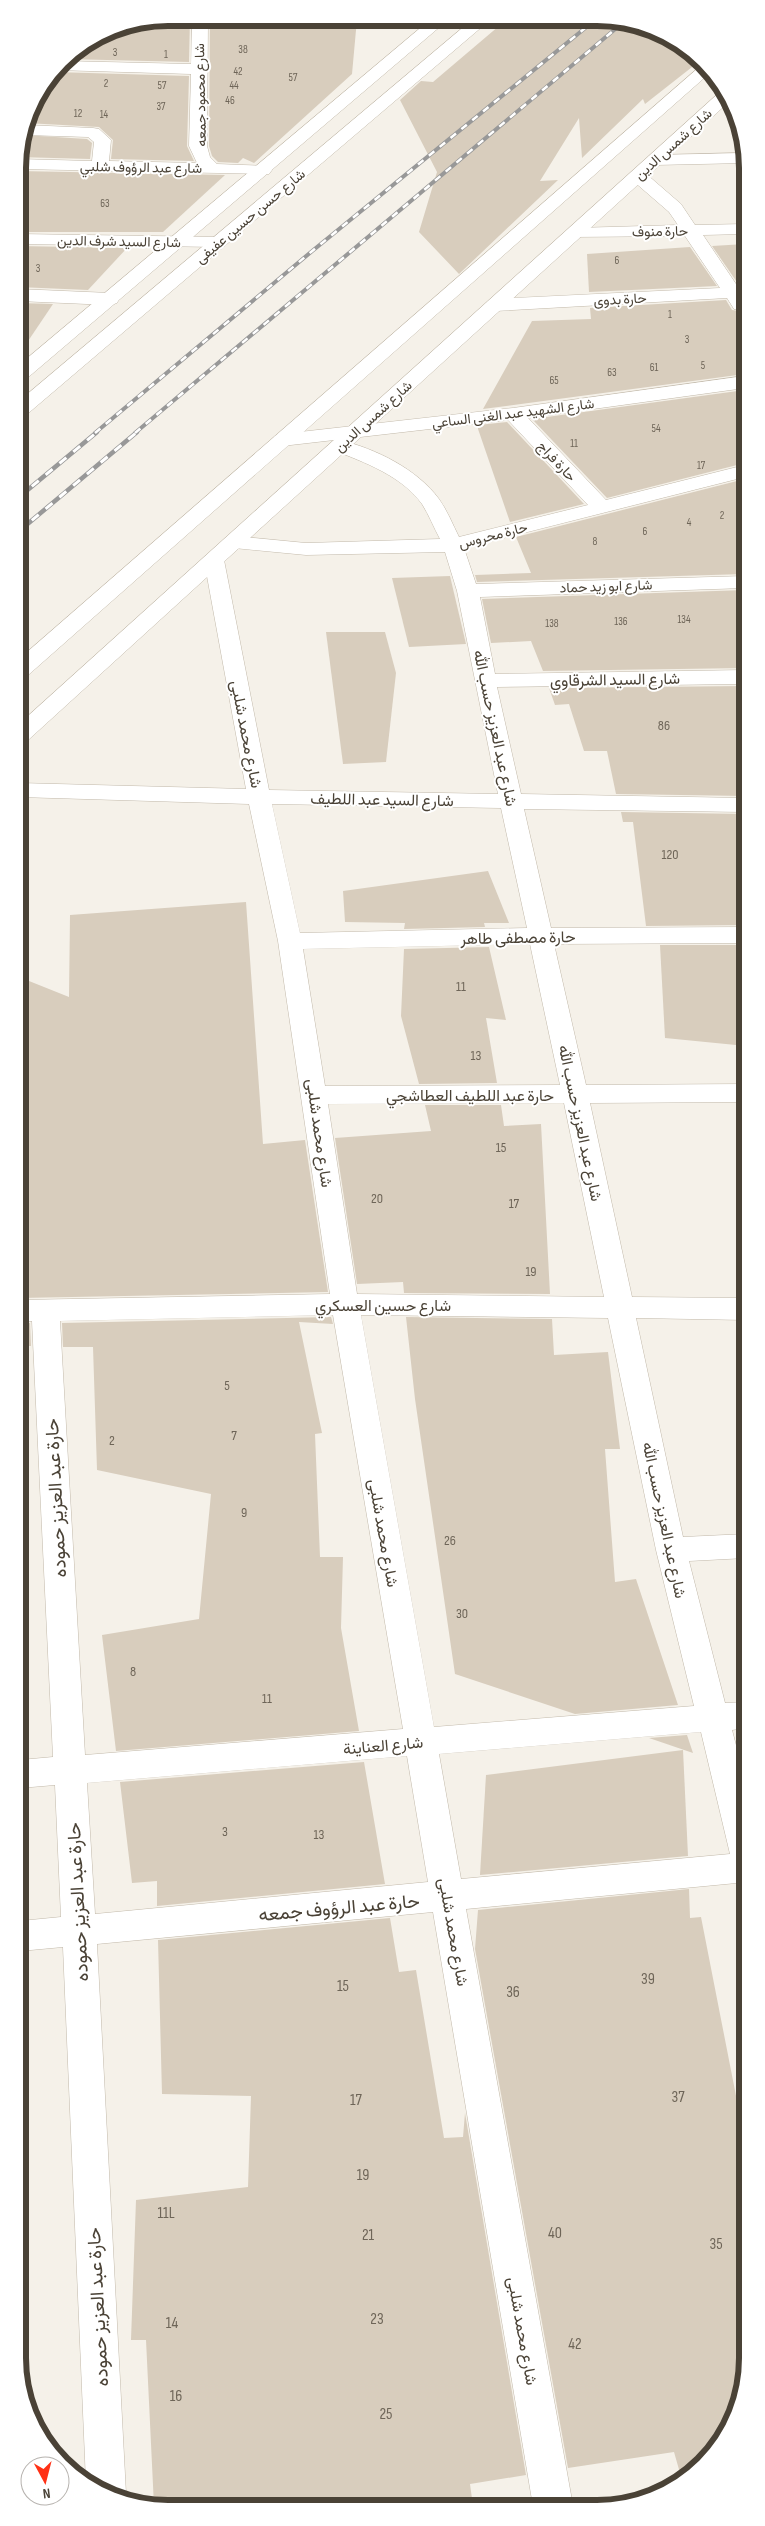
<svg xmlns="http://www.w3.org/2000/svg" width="765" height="2526" viewBox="0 0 765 2526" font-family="'Sofia Sans Condensed',Vazirmatn,sans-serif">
	<rect width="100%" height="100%" fill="#f5f1e9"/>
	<!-- building -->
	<g fill="#d8cdbd">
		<polygon points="169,18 190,18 189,62 66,59 111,29"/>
		<polygon points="210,18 357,19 352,74 254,163 243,158 238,163 218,162 212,156 209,146"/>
		<polygon points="506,20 626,20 672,38 701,60 645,104 643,99 582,158 579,118 540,181 558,180 459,274 419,232 437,172 400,100 421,81 433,82"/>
		<polygon points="55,72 189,76 187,146 194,161 111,159 113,140 99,127 26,123 29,111"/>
		<polygon points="23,135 87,139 92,143 90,159 18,157"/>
		<polygon points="18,171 225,175 163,232 18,232"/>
		<polygon points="745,244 745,284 739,285 712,246"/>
		<polygon points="18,246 127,248 88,290 18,287"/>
		<polygon points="690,247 717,286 589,292 587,254"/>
		<polygon points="726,300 732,310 745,312 745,374 483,409 532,321 591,319 590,308"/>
		<polygon points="18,303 53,304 18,356"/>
		<polygon points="745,390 745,463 607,498 532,419"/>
		<polygon points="507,422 584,504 510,522 478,429 478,425"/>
		<polygon points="745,479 745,574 477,582 475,575 531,573 516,537"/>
		<polygon points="450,576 466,644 409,647 392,578"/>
		<polygon points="745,590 745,668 543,671 531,641 491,643 482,599"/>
		<polygon points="326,632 385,632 396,673 386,762 343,764"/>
		<polygon points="745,686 745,796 616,794 607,751 584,751 569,704 555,705 549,688"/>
		<polygon points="621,812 745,814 746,925 646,926 633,822 623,822"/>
		<polygon points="488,871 509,923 484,923 485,927 404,929 405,923 345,922 343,891"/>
		<polygon points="246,902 263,1144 305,1140 328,1292 19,1298 19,977 69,997 70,915"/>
		<polygon points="660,945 746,945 746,1046 665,1038"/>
		<polygon points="489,947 506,1020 486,1018 497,1083 419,1084 401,1016 404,949"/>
		<polygon points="425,1105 501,1105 504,1126 541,1124 550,1294 404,1293 403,1282 357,1284 335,1138 431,1131"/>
		<polygon points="331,1317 333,1324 299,1322 322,1433 315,1434 320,1557 343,1557 341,1628 359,1731 116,1751 102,1635 199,1619 211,1494 97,1470 93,1347 63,1347 62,1323"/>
		<polygon points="406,1317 552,1319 554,1355 608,1352 620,1449 605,1449 615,1582 636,1579 678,1705 575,1714 455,1674 415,1399"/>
		<polygon points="30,1323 31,1346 19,1346 19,1324"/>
		<polygon points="687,1735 693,1753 649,1738"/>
		<polygon points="683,1750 688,1856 480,1875 486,1775"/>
		<polygon points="364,1762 385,1884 157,1906 157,1881 132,1883 120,1782"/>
		<polygon points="689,1889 690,1918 701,1917 747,2152 747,2367 736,2415 710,2457 682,2480 674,2452 568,2468 475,1949 478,1910"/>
		<polygon points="390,1918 399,1972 416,1970 444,2138 463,2137 465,2113 526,2475 470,2484 473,2506 154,2506 146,2340 131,2340 136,2200 248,2187 251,2096 162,2094 158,1940"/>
	</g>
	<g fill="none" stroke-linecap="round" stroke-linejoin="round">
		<defs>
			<g id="minor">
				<polygon points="192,18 208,18 207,146 210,157 217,164 269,166 272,170 269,174 18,169 18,159 92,161 94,142 88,137 25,135 26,125 93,128 99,129 111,140 109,161 197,163 189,146 191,74 56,70 63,61 191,64"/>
				<polygon points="745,153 745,163 655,165 649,164 646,160 649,156 655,155"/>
				<polygon points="638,171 644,172 681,204 695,225 745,224 745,234 703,235 738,287 745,286 745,310 734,309 727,298 495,311 488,309 486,305 488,301 495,299 720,288 685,236 570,237 567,233 570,229 576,228 678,225 669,212 632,180 629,176 632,172"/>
				<polygon points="18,234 219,237 225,238 228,242 225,246 219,247 18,244"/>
				<polygon points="18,289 110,293 117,295 119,299 117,303 110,305 18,301"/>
				<path d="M745 376V388L528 418 606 500 745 465V477L464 548 476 584 745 576V588L480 597 495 674 745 670V684L497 687 521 794 745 798V812L524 809 551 928 746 927V943L554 944 586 1085 746 1084V1102L590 1103 632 1297 746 1298V1320L636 1318 683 1537 746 1534V1558L689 1561 725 1703 746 1702V1728L732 1730 747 1787V1882L466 1909 573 2506H533L433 1912 97 1944 126 2494 123 2500 102 2493 86 2482 63 1947 20 1951V1921L61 1917 55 1785 20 1788V1760L53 1757 32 1321 19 1322V1300L330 1294 278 941 249 804 19 797V783L246 789 204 560 207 556 214 554 221 556 224 560 269 790 498 794 457 591 445 552 306 555 234 548 227 546 224 542 227 538 234 536 306 543 440 539C434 528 429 515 422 504 402 476 364 462 333 450L330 446 333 442 340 440C376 449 417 469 439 499 447 510 453 525 459 537L588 505 508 420 282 446 275 444 272 440 275 436 282 434 513 408ZM272 804 501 808 527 928 300 933ZM530 944 560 1085 325 1086 303 949ZM564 1103 604 1297 357 1294 328 1104ZM333 1315 403 1729 85 1755 60 1321ZM361 1315 608 1318 656 1550 694 1706 434 1727ZM701 1732 730 1854 461 1879 439 1754ZM407 1756 428 1882 95 1914 87 1783Z"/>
			</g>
			<g id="tertiary">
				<polygon points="431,19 449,19 25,380 18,382 18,366"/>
				<polygon points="473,19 490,20 25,416 18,418 18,402"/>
				<polygon points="704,63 711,72 26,677 18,678 18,660"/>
				<polygon points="721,91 724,91 731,100 26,742 18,744 18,725"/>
			</g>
		</defs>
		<!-- minor casing -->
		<use href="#minor" stroke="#c2b9aa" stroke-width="1"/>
		<!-- tertiary casing -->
		<use href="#tertiary" stroke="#c2b9aa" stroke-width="1"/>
		<!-- minor -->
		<use href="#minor" fill="#fff" fill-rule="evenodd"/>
		<!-- tertiary -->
		<use href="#tertiary" fill="#fff" fill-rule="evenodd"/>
		<defs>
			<g id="rail-far1">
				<polyline points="95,433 311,252 595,20"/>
				<polyline points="135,433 626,20"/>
			</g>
			<g id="rail">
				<polyline points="18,498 97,432"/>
				<polyline points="18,532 137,432"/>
			</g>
		</defs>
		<!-- rail-far1 casing -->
		<use href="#rail-far1" stroke="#989898" stroke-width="4"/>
		<!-- rail casing -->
		<use href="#rail" stroke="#989898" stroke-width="4.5"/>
		<!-- rail-far1 -->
		<use href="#rail-far1" stroke="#fff" stroke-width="2.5" stroke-dasharray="7" stroke-linecap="butt"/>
		<!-- rail -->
		<use href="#rail" stroke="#fff" stroke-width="3" stroke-dasharray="9" stroke-linecap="butt"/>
	</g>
	<g text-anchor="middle" stroke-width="4" stroke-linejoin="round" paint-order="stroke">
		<!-- far-number labels -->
		<g font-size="11" fill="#6e6558">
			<text x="243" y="53">38</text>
			<text x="115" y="56">3</text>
			<text x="166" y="58">1</text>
			<text x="238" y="75">42</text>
			<text x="293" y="81">57</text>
			<text x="106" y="87">2</text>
			<text x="162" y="89">57</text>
			<text x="234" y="89">44</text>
			<text x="230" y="104">46</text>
			<text x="161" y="110">37</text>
			<text x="78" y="117">12</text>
			<text x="104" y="118">14</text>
			<text x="105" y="207">63</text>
			<text x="617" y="264">6</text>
			<text x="38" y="272">3</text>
			<text x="670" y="318">1</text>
			<text x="687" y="343">3</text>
			<text x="703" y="369">5</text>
			<text x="654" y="371">61</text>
			<text x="612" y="376">63</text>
			<text x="554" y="384">65</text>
			<text x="656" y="432">54</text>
			<text x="574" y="447">11</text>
			<text x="701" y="469">17</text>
			<text x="722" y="519">2</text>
			<text x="689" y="526">4</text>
			<text x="645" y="535">6</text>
			<text x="595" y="545">8</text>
			<text x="684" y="623">134</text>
			<text x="621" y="625">136</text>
			<text x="552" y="627">138</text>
		</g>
		<!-- far-street labels -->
		<g font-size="14" fill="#4a4236" stroke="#fff">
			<text transform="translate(200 95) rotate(-91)" y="5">شارع محمود جمعه</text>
			<text transform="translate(673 144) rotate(-42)" y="5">شارع شمس الدين</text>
			<text transform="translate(141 167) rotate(1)" y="5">شارع عبد الرؤوف شلبي</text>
			<text transform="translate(250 216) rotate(-40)" y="5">شارع حسن حسين عفيفى</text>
			<text transform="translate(660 231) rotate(-1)" y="5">حارة منوف</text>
			<text transform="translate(119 241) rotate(1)" y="5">شارع السيد شرف الدين</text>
			<text transform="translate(620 299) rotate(-3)" y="5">حارة بدوى</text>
			<text transform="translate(513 413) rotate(-7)" y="5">شارع الشهيد عبد الغنى الساعي</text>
			<text transform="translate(373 416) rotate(-42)" y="5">شارع شمس الدين</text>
			<text transform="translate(557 461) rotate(47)" y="5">حارة فراج</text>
			<text transform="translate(493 535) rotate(-14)" y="5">حارة محروس</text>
			<text transform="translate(606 586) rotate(-2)" y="5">شارع ابو زيد حماد</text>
		</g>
		<!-- number labels -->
		<g font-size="14" fill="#6e6558">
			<text x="664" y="730">86</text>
			<text x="670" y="859">120</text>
			<text x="461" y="991">11</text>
			<text x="476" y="1060">13</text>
			<text x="501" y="1152">15</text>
			<text x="377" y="1203">20</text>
			<text x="514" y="1208">17</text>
			<text x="531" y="1276">19</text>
			<text x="227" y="1390">5</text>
			<text x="234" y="1440">7</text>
			<text x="112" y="1445">2</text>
			<text x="244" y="1517">9</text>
			<text x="450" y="1545">26</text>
			<text x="462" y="1618">30</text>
			<text x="133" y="1676">8</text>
			<text x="267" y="1703">11</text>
			<text x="225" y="1836">3</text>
			<text x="319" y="1839">13</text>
		</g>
		<!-- street labels -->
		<g font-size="16" fill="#4a4236" stroke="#fff">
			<text transform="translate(615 679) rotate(-1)" y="6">شارع السيد الشرقاوي</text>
			<text transform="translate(496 728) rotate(78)" y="6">شارع عبد العزيز حسب الله</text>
			<text transform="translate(247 734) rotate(79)" y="6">شارع محمد شلبى</text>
			<text transform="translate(382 799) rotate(1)" y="6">شارع السيد عبد اللطيف</text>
			<text transform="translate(518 937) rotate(-1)" y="6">حارة مصطفى طاهر</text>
			<text x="470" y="1101">حارة عبد اللطيف العطاشجي</text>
			<text transform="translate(581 1123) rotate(78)" y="6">شارع عبد العزيز حسب الله</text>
			<text transform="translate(320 1133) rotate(82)" y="6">شارع محمد شلبى</text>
			<text x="383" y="1311">شارع حسين العسكري</text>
			<text transform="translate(665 1520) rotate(78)" y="6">شارع عبد العزيز حسب الله</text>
			<text transform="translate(384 1533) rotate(80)" y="6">شارع محمد شلبى</text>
			<text transform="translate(383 1745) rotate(-5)" y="6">شارع العناينة</text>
			<text transform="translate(454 1932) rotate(80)" y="6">شارع محمد شلبى</text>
			<text transform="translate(523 2331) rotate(80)" y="6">شارع محمد شلبى</text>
		</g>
		<!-- near-number labels -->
		<g font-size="16" fill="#6e6558">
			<text x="648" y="1984">39</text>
			<text x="343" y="1991">15</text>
			<text x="513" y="1997">36</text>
			<text x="678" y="2102">37</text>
			<text x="356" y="2105">17</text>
			<text x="363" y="2180">19</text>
			<text x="166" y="2218">11L</text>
			<text x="555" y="2238">40</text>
			<text x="368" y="2240">21</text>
			<text x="716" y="2249">35</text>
			<text x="377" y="2324">23</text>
			<text x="172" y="2328">14</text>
			<text x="575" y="2349">42</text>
			<text x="176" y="2401">16</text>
			<text x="386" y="2419">25</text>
		</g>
		<!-- near-street labels -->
		<g font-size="19" fill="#4a4236" stroke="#fff">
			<text transform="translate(55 1498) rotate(-93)" y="7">حارة عبد العزيز حموده</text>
			<text transform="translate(77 1902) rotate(-93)" y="7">حارة عبد العزيز حموده</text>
			<text transform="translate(339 1907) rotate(-5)" y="7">حارة عبد الرؤوف جمعه</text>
			<text transform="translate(97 2307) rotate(-93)" y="7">حارة عبد العزيز حموده</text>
		</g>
	</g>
	<!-- crop -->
	<path d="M0 0H765V2526H0ZM168 26H597A142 142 0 0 1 739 168V2358A142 142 0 0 1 597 2500H168A142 142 0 0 1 26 2358V168A142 142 0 0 1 168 26Z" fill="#fff" fill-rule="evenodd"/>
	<path fill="none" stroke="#4a4236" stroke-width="6" d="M168 26H597A142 142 0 0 1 739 168V2358A142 142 0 0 1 597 2500H168A142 142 0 0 1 26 2358V168A142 142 0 0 1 168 26Z"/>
	<!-- north arrow -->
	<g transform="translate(45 2481) rotate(173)"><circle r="24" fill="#ffffff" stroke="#b7b3af"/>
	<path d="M0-4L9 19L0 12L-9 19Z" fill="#ff3116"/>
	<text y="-8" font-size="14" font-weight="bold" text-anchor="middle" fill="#4a4236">N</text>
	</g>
</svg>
